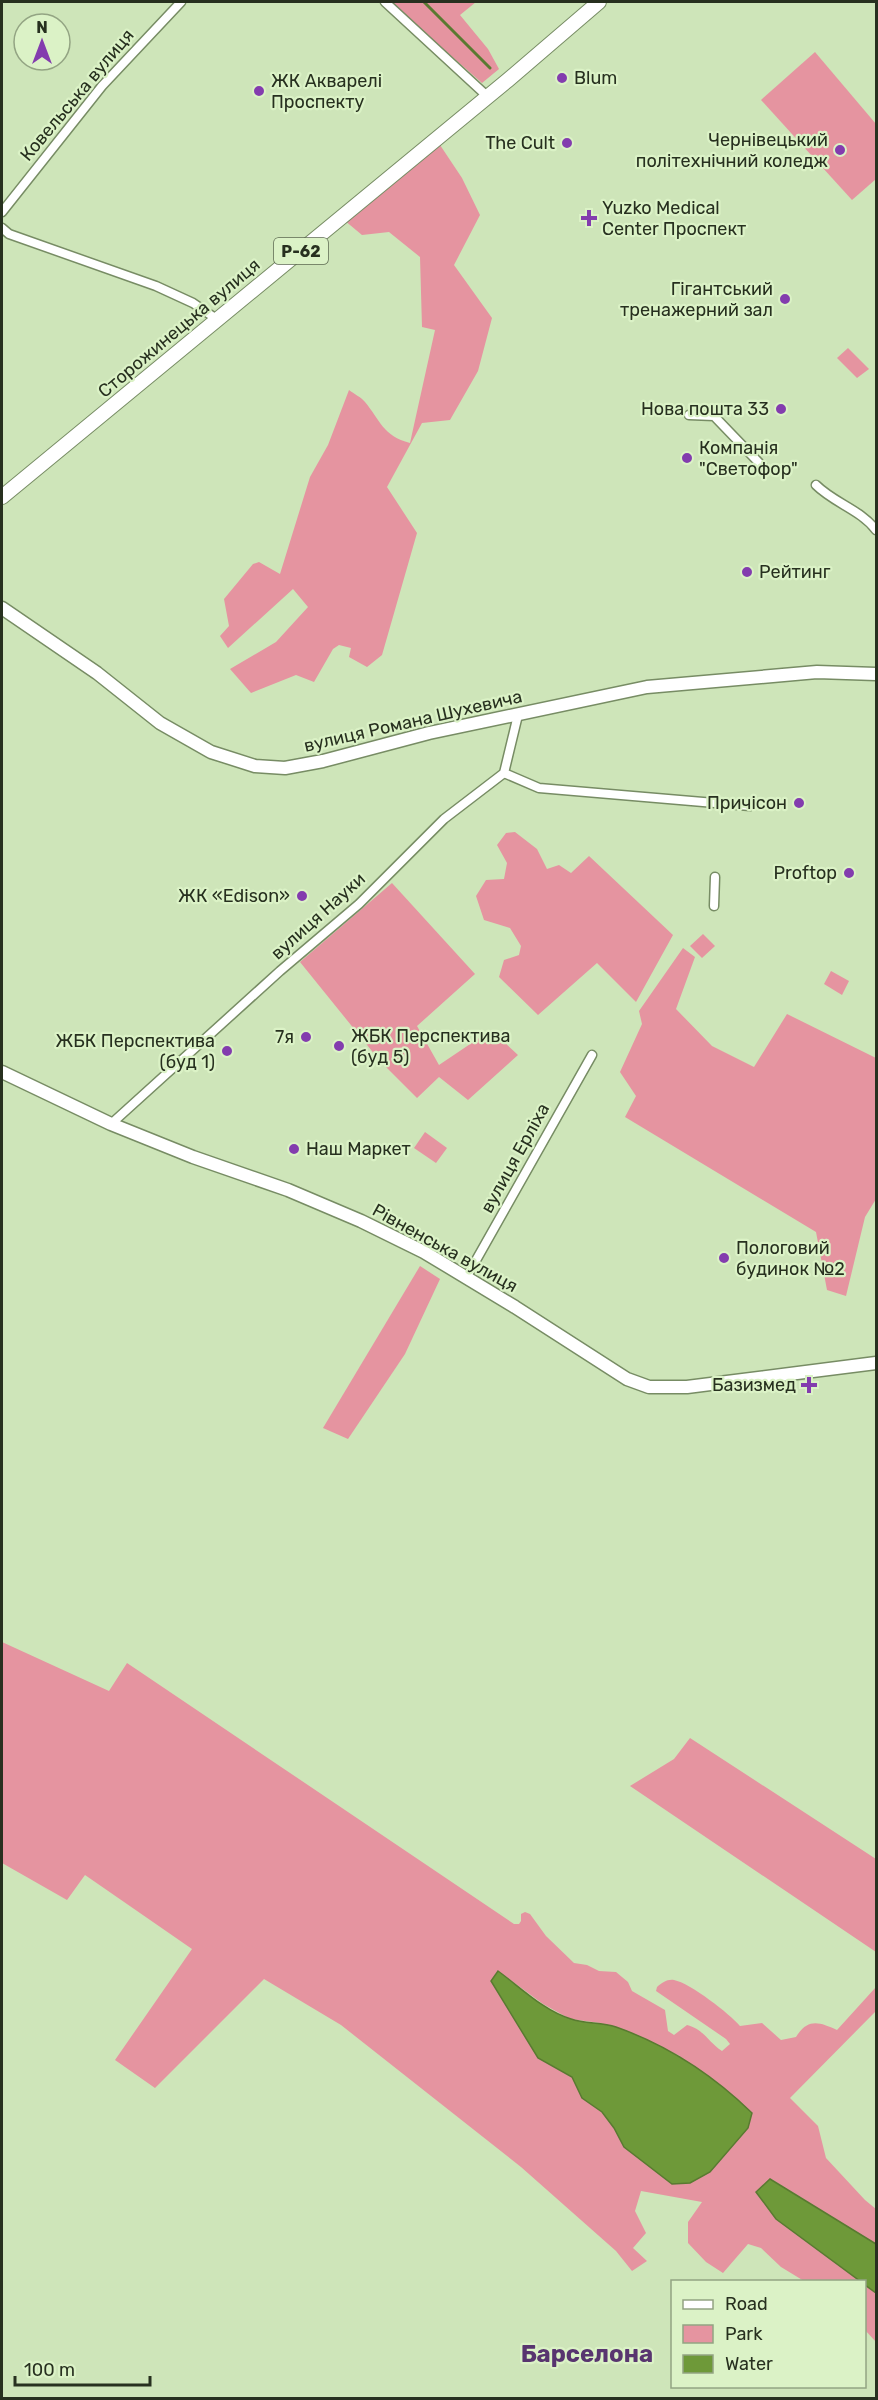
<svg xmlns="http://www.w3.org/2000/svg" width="878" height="2400" viewBox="0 0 878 2400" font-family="Rubik,sans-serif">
	<rect width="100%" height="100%" fill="#cee5b9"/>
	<!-- green -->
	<g fill="#e594a0" fill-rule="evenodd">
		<polygon points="390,2 476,2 460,15 488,49 499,69 482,83"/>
		<polygon points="815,52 876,124 876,179 852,200 761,100"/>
		<path d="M438 142 462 178 480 215 454 265 492 318 478 371 450 420 422 423 387 487 417 533 382 655 367 667 349 657 351 648 339 645 333 649 314 682 296 675 251 693 230 669 276 642 308 607 293 589 228 648 220 636 229 626 224 599 253 564 259 562 280 574 310 477 328 445 349 390C354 394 361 397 365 402 380 420 383 436 410 443L435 330 422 327 420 257 389 232 362 235 344 220Z"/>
		<polygon points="848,348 869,369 857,378 837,358"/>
		<polygon points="515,832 537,849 547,869 559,865 571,873 589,856 673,935 636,1002 597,963 538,1015 499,977 504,960 519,955 521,946 510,928 484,920 476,896 486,880 504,879 507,863 497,845 506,833"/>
		<polygon points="392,883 475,974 417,1026 439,1065 491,1030 518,1055 468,1100 439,1077 417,1098 380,1061 300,962"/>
		<polygon points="703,934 715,946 702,958 690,946"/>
		<polygon points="683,948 695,957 676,1009 712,1046 754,1067 787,1014 876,1058 876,1199 865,1217 846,1296 827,1290 816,1232 625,1117 636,1096 620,1072 642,1024 639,1011"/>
		<polygon points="831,971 849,981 842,995 824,984"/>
		<polygon points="425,1132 447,1148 436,1163 414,1148"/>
		<polygon points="420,1266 440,1279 405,1354 348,1439 323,1428"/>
		<path d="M2 1642 109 1691 127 1663 514 1924H519L521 1921V1914L525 1912 530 1914 546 1936 574 1963 587 1965 599 1971 616 1972 628 1982 632 1991 665 2010 668 2031 674 2035 687 2025C705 2030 708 2042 722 2051L730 2044 726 2039 656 1991 657 1987C662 1983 667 1979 674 1980 690 1983 730 2014 740 2026L762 2023 781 2040 796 2037C808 2018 819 2022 837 2030L876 1987V2011L790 2098 818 2126 826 2158 865 2200 876 2209V2244L771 2179 756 2192 776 2219 860 2281H804L781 2267 761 2248 748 2244 723 2273 706 2262 688 2243V2222L702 2202 641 2191 635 2211 646 2233 633 2248 647 2261 632 2271 616 2251 521 2167 341 2025 264 1979 155 2088 115 2060 192 1949 85 1875 67 1900 2 1863ZM498 1971 543 2004 570 2019 600 2023 617 2028 680 2056 624 2147 614 2128 602 2112 582 2098 572 2077 538 2058 491 1981Z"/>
		<polygon points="690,1738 876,1859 876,1952 630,1786 674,1759"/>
		<polygon points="864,2285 876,2293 876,2342 865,2330"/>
	</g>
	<!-- water -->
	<g fill="#6e9939" stroke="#597a31" stroke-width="1.5">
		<path d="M498 1971C520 1987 544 2011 571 2019 586 2024 601 2022 616 2027 667 2045 713 2075 752 2113L748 2128 710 2172 690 2183 672 2184 624 2147 614 2128 602 2112 582 2098 572 2077 538 2058 491 1981Z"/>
		<polygon points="770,2179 876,2244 876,2293 865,2285 864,2282 860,2281 776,2219 756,2192"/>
	</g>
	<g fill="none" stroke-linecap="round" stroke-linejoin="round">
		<!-- stream -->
		<polyline stroke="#597a31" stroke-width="3" points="424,2 490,68"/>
		<defs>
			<g id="street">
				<polyline points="385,2 487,96"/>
				<polyline points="2,212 102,86 181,2"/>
				<polyline points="2,228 9,234 156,286 193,303 218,320"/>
				<polyline points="689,415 714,416 766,470"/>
				<path d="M816 485C834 503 861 510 876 530"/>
				<polyline points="504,773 539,788 750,806"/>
				<polyline points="714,906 715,877"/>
				<polyline points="111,1124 280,971 359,904 444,819 504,773 518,715"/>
				<polyline points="466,1278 592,1055"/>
			</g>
			<g id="secondary">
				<polyline points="2,608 97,673 160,723 211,752 255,766 285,768 323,761 429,733 647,687 817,672 876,674"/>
				<polyline points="2,1072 111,1124 193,1157 288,1190 361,1221 424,1252 515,1307 627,1379 649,1387 687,1387 876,1363"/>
			</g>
			<polyline id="primary" points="2,497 508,80 599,2"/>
		</defs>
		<!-- street casing -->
		<use href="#street" stroke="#778c64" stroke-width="11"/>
		<!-- secondary casing -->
		<use href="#secondary" stroke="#778c64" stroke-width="15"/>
		<!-- primary casing -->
		<use href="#primary" stroke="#778c64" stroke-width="16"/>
		<!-- street -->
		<use href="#street" stroke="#fff" stroke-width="8"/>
		<!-- secondary -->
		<use href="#secondary" stroke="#fff" stroke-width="12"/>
		<!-- primary -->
		<use href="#primary" stroke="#fff" stroke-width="14"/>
	</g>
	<!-- markers -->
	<g fill="#833cae" stroke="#dbf2c6" stroke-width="2">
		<circle cx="562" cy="78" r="6"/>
		<circle cx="259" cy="91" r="6"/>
		<circle cx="567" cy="143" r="6"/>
		<circle cx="840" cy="150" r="6"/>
		<path d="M586 209h6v6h6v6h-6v6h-6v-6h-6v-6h6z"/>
		<circle cx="785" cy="299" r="6"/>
		<circle cx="781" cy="409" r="6"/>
		<circle cx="687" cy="458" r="6"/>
		<circle cx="747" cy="572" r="6"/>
		<circle cx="799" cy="803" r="6"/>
		<circle cx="849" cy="873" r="6"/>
		<circle cx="302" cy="896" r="6"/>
		<circle cx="306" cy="1037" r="6"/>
		<circle cx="339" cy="1046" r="6"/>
		<circle cx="227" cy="1051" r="6"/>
		<circle cx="294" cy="1149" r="6"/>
		<circle cx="724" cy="1258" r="6"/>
		<path d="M806 1376h6v6h6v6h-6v6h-6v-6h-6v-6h6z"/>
	</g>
	<g text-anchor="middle" stroke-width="4.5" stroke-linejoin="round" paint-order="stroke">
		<!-- shield labels -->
		<rect fill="#dbf2c6" stroke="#5d6a51" stroke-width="1.5" x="274" y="238" width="54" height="26" rx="4.5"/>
		<g font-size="16" font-weight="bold" fill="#27301f">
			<text x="301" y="257">Р-62</text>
		</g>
		<!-- poi labels -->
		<g font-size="18" fill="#27301f" stroke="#dbf2c6" text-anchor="end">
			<text x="574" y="84" text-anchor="start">Blum</text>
			<text x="271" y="87" text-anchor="start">ЖК Акварелі<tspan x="271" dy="21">Проспекту</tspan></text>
			<text x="828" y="146">Чернівецький<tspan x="828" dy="21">політехнічний коледж</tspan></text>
			<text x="555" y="149">The Cult</text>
			<text x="602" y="214" text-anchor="start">Yuzko Medical<tspan x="602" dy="21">Center Проспект</tspan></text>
			<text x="773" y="295">Гігантський<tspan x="773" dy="21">тренажерний зал</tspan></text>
			<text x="769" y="415">Нова пошта 33</text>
			<text x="699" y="454" text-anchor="start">Компанія<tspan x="699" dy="21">"Светофор"</tspan></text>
			<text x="759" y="578" text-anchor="start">Рейтинг</text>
			<text x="787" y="809">Причісон</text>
			<text x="837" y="879">Proftop</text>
			<text x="290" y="902">ЖК «Edison»</text>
			<text x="351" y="1042" text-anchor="start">ЖБК Перспектива<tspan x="351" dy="21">(буд 5)</tspan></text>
			<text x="294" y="1043">7я</text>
			<text x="215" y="1047">ЖБК Перспектива<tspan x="215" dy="21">(буд 1)</tspan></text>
			<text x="306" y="1155" text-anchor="start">Наш Маркет</text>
			<text x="736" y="1254" text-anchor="start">Пологовий<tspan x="736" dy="21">будинок №2</tspan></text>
			<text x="796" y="1391">Базизмед</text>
		</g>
		<!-- street labels -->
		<g font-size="18" fill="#27301f" stroke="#dbf2c6">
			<text transform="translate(77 95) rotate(-50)" y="6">Ковельська вулиця</text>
			<text transform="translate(179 328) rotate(-40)" y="6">Сторожинецька вулиця</text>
			<text transform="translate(413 721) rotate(-13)" y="6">вулиця Романа Шухевича</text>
			<text transform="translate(318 916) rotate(-42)" y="6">вулиця Науки</text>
			<text transform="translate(515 1158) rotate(-61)" y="6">вулиця Ерліха</text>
			<text transform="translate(445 1248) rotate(29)" y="6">Рівненська вулиця</text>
		</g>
		<!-- district labels -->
		<g font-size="24" font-weight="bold" fill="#58356f" stroke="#dbf2c6">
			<text x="587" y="2362">Барселона</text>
		</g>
	</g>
	<!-- border -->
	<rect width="878" height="2400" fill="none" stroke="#27301f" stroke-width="6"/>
	<!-- legend -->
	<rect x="671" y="2280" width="195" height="108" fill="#dbf2c6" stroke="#93a483" stroke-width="1.5"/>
	<rect x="683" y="2300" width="30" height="9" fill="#ffffff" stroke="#93a483" stroke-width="1.5"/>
	<text x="725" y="2310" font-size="18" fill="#27301f">Road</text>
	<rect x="683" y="2325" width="30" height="18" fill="#e594a0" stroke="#93a483" stroke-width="1.5"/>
	<text x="725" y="2340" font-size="18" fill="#27301f">Park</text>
	<rect x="683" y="2355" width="30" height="18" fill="#6e9939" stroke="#93a483" stroke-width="1.5"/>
	<text x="725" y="2370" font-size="18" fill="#27301f">Water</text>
	<!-- north arrow -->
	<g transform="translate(42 42)"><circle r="28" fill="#dbf2c6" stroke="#93a483" stroke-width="1.5"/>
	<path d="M0-4.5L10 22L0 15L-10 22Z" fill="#833cae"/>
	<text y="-9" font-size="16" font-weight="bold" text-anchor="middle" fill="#27301f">N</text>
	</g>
	<!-- scale -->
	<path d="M15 2376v9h135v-9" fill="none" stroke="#27301f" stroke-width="3"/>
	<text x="24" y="2376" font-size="18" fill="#27301f" stroke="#dbf2c6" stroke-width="4.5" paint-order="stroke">100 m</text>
</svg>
